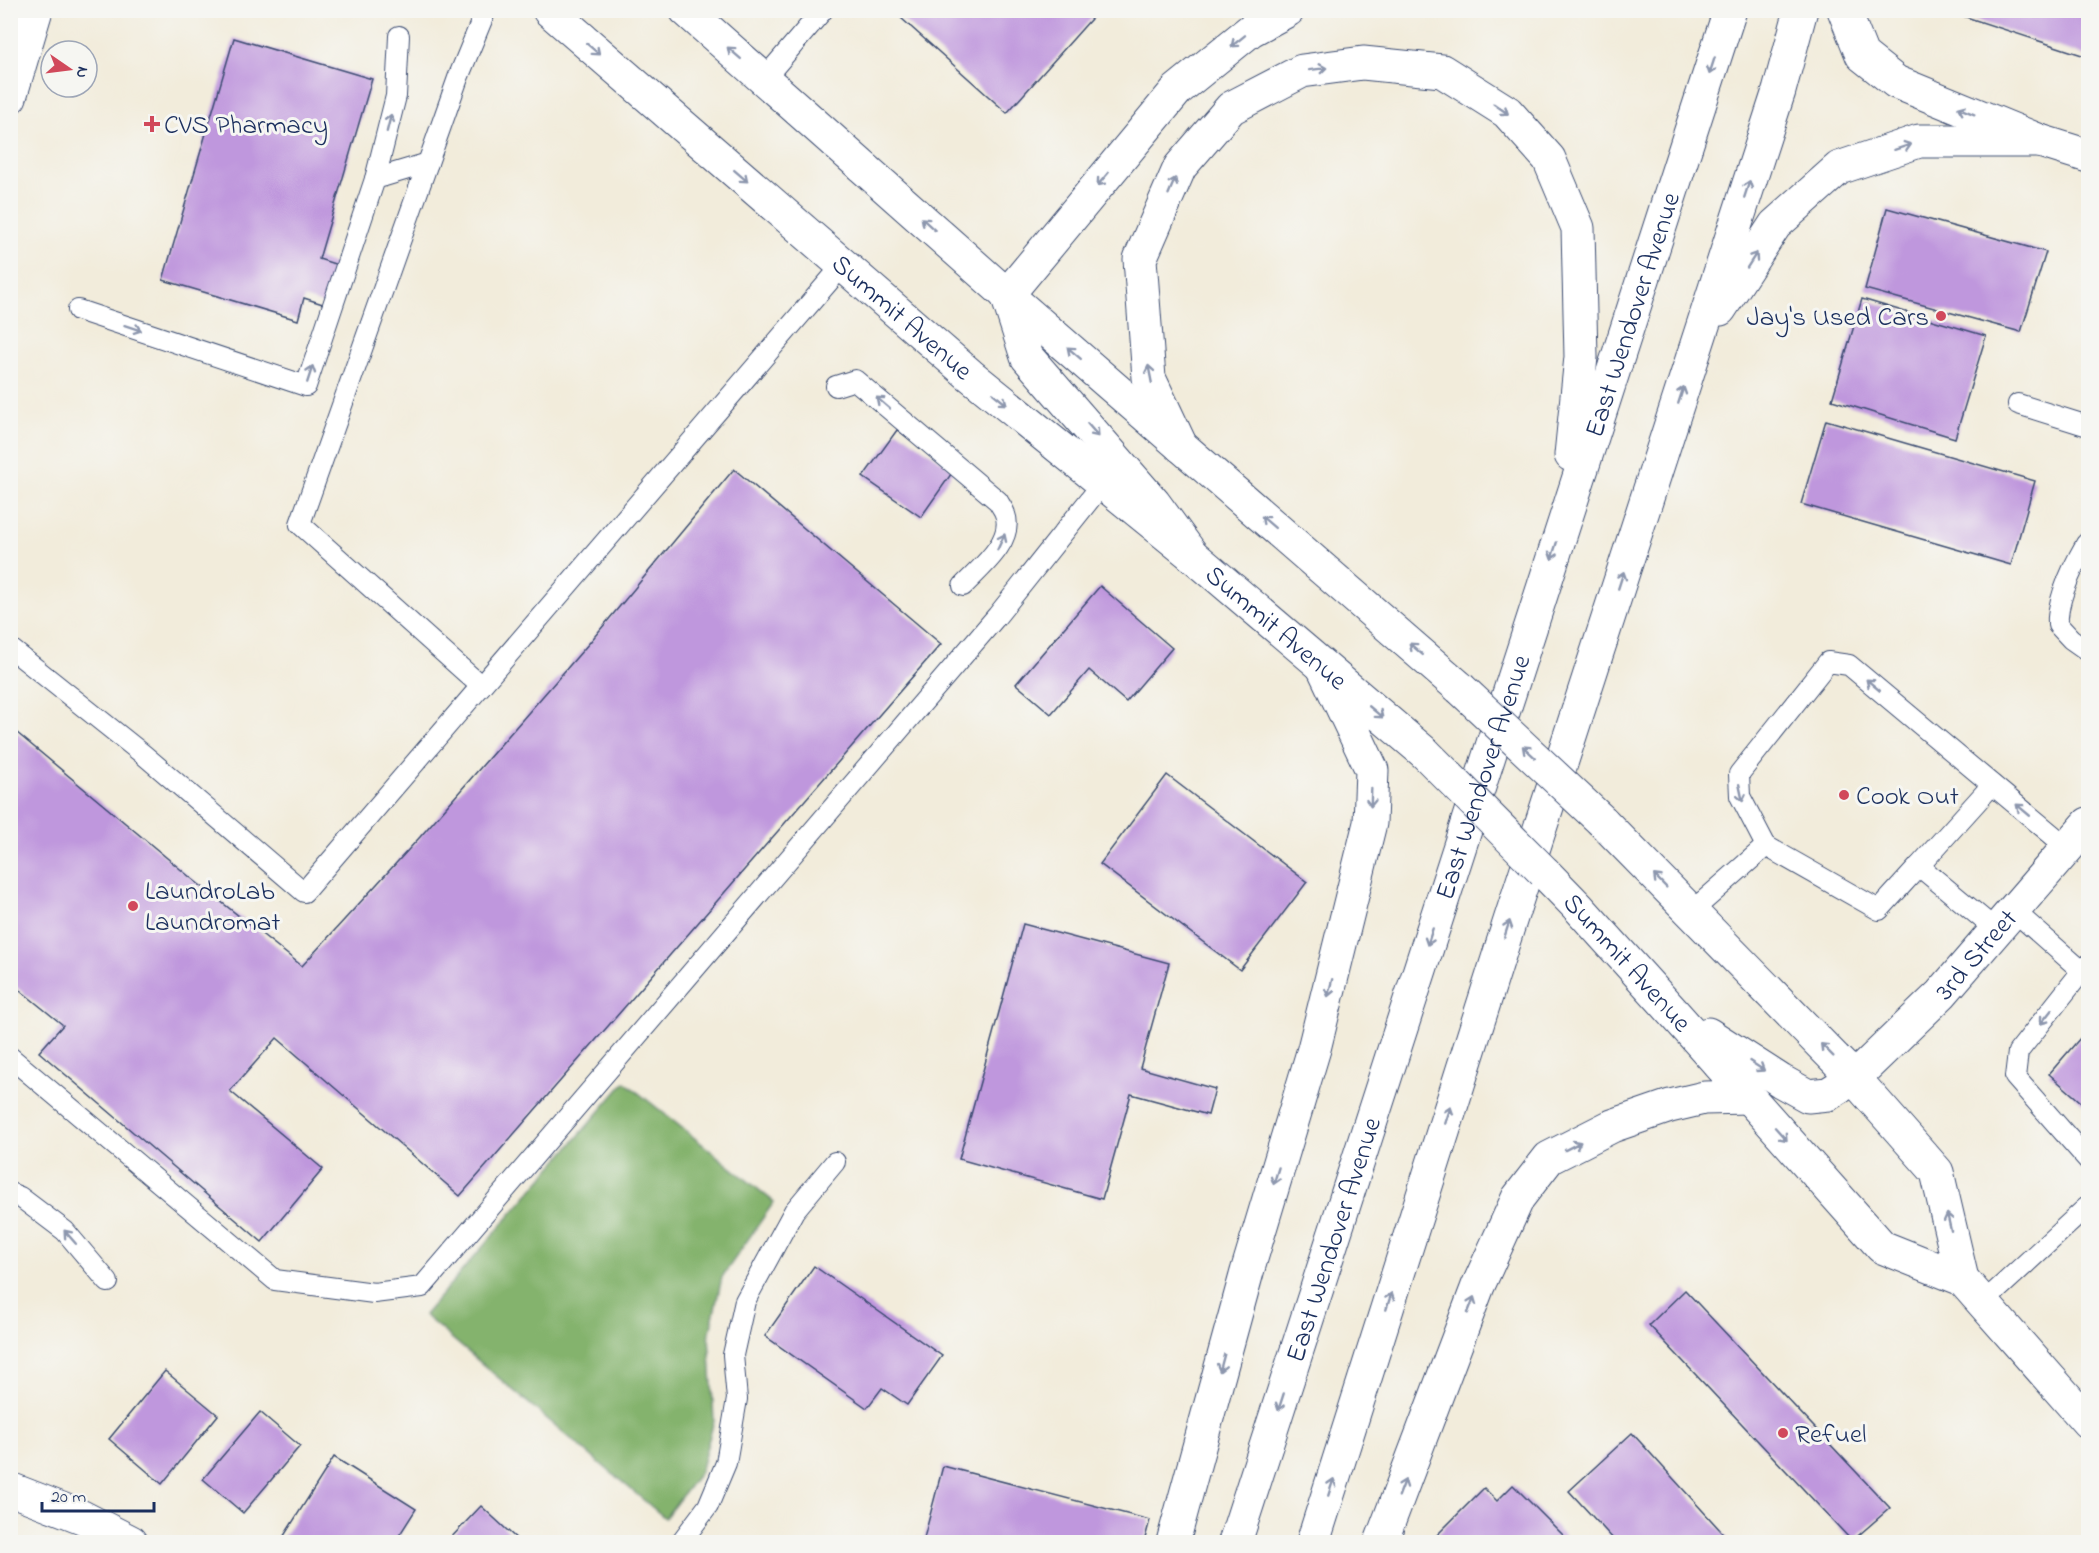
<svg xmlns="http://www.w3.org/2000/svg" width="2099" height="1553" viewBox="0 0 2099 1553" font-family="'Indie Flower',sans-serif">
	<rect width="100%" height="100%" fill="#f6f6f2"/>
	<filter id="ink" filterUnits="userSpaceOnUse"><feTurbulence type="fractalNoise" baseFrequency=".0167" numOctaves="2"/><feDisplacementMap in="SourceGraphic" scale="12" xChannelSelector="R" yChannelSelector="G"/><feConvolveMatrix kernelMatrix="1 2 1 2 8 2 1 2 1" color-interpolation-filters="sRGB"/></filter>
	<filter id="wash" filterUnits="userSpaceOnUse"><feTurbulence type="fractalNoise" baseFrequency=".008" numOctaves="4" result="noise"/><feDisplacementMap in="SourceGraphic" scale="24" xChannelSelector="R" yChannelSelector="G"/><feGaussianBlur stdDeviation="1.35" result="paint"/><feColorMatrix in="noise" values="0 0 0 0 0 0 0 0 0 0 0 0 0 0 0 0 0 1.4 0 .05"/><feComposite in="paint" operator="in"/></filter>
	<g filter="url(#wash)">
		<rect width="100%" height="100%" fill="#f2ecdb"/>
		<!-- forest -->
		<polygon fill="#84b36d" stroke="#507166" stroke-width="1.5" points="625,1082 774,1202 722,1277 709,1336 714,1421 700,1472 665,1518 424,1315"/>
		<g id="blocks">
			<!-- building -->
			<g fill="#bf97dd">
				<polygon points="908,10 1099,10 1007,113 901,18"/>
				<polygon points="1964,10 2088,10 2088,57 1963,16"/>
				<polygon points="234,38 372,79 319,259 344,267 332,307 304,298 298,320 163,280"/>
				<polygon points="1887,208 2046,252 2021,332 1865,289"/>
				<polygon points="1862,299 1986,336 1955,438 1832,400"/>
				<polygon points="1826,420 2035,481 2011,565 1801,504"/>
				<polygon points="897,430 954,470 921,517 863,477"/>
				<polygon points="734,469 941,644 460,1196 277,1038 230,1091 323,1169 262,1242 39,1052 63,1025 10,982 10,727 191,878 302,966 420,837 590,642"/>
				<polygon points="1100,586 1172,648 1126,702 1089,670 1051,714 1016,684"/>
				<polygon points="1167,775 1307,882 1240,970 1100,864"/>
				<polygon points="1023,924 1169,963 1140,1068 1215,1089 1208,1115 1131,1094 1102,1199 959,1159"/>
				<polygon points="2088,1029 2088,1108 2049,1074"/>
				<polygon points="814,1266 942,1356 907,1405 882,1388 867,1408 765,1336"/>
				<polygon points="1685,1290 1890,1508 1852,1541 1649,1325"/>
				<polygon points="165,1371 218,1415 162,1484 109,1439"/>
				<polygon points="260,1412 300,1446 243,1513 203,1479"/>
				<polygon points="1632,1433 1731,1542 1616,1542 1569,1491"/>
				<polygon points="334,1457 416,1509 395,1542 280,1542"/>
				<polygon points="943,1466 1150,1520 1144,1542 923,1542"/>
				<polygon points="1513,1485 1570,1542 1440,1542 1435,1537 1484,1488 1497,1501"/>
				<polygon points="481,1506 520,1542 447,1542"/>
			</g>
		</g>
	</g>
	<g filter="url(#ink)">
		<use href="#blocks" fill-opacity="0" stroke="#3b4b71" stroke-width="1.5"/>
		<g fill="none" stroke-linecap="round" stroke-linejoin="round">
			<defs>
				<g id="service">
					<polyline points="764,79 823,10"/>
					<polyline points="375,179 396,96 399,36"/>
					<polyline points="78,310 306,386 375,179 428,163"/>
					<path d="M836 386 855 380 998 501C1000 505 1004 510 1005 514 1015 541 979 569 963 586"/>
					<polyline points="2018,404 2088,426"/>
					<path d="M2088 542 2086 544C2074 565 2056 601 2058 625L2071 639 2088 651"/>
					<polyline points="10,648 144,755 304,892 843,265"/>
					<polyline points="481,686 300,524 458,78 486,10"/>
					<polyline points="1766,846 1740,796 1739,774 1828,662 1849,665 2068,848"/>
					<polyline points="1919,866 1992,785"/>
					<polyline points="2013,910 2082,971"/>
					<polyline points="1691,912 1766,846 1879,910 1919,866 1996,930"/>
					<polyline points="2088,965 2082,971 2018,1052 2015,1077 2088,1160"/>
					<polyline points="10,1057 275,1280 374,1293 422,1287 997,616 1103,483"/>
					<polyline points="10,1193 20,1197 65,1231 108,1282"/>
					<polyline points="1983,1303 2088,1206"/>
					<polyline points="681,1542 708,1506 726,1463 737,1399 733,1355 745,1301 794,1211 835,1162"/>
				</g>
				<polyline id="minor" points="10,1489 82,1517 131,1542"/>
				<polyline id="secondary" points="10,97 36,10"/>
				<g id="primary">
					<path id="s1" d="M549 10 970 375 1192 555 1425 753"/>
					<polyline points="686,10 1007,295 1460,688"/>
					<polyline points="1602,821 1854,1078 1937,1172 1962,1279"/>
					<path id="s2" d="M1544 872 1579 908 1673 1012 1882 1247 1962 1279 2088 1422"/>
					<path id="s3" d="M1708 1034 1781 1081 1808 1096 1828 1094 1854 1078 1941 994 2088 824"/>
				</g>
				<g id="trunk">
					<polyline points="1844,10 1862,55 1896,82 2040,141 2088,156"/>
					<polyline points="1720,309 1775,225 1839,168 1919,141 2040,141"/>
					<polyline points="1181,446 1149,378 1140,259 1180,167 1231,108 1302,71 1363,63 1442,71 1507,112 1549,159 1578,228 1581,357 1571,455"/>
					<polyline points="1192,555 1154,503 1027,357 1007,295 1177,90 1251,30 1288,10"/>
					<polyline points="1173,1542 1247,1272 1314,1049 1370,823 1372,770 1323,667"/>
					<path id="s4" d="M1235 1542 1730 10"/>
					<polyline points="1313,1542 1508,927 1779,91 1801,10"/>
					<polyline points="1381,1542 1478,1286 1518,1198 1549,1158 1612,1126 1670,1106 1704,1098 1748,1097"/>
				</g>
			</defs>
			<!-- service casing -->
			<use href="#service" stroke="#3b4b71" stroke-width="22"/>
			<!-- minor casing -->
			<use href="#minor" stroke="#3b4b71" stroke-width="35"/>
			<!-- secondary casing -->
			<use href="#secondary" stroke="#3b4b71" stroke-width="35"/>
			<!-- primary casing -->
			<use href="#primary" stroke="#3b4b71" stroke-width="35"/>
			<!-- trunk casing -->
			<use href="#trunk" stroke="#3b4b71" stroke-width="35"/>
			<!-- service -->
			<use href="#service" stroke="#fff" stroke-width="20"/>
			<!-- minor -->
			<use href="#minor" stroke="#fff" stroke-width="33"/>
			<!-- secondary -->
			<use href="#secondary" stroke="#fff" stroke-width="33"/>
			<!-- primary -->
			<use href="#primary" stroke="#fff" stroke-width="33"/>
			<!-- trunk -->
			<use href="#trunk" stroke="#fff" stroke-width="33"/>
			<defs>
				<g id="primary-bridge">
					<polyline points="1460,688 1602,821"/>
					<polyline points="1425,753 1544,872"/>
				</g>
			</defs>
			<!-- primary-bridge casing -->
			<use href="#primary-bridge" stroke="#3b4b71" stroke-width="35" stroke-linecap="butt"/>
			<!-- primary-bridge -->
			<use href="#primary-bridge" stroke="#fff" stroke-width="33"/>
		</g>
		<!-- one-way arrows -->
		<defs><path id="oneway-shaft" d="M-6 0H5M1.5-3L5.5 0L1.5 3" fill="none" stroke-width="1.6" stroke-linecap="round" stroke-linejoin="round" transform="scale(1.5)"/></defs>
		<g stroke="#8d97ae">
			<use href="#oneway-shaft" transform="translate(1238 41) rotate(141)"/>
			<use href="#oneway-shaft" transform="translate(593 49) rotate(41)"/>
			<use href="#oneway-shaft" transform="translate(734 53) rotate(-139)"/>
			<use href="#oneway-shaft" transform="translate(1712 66) rotate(108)"/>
			<use href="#oneway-shaft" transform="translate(1318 69) rotate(-7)"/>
			<use href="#oneway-shaft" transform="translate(1501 109) rotate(35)"/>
			<use href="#oneway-shaft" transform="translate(1966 111) rotate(-158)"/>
			<use href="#oneway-shaft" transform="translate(389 123) rotate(-76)"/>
			<use href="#oneway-shaft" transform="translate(1903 147) rotate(-18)"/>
			<use href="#oneway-shaft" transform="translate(741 176) rotate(41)"/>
			<use href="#oneway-shaft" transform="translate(1103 179) rotate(130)"/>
			<use href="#oneway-shaft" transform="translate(1172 186) rotate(-67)"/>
			<use href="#oneway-shaft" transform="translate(1747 189) rotate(-72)"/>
			<use href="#oneway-shaft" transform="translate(928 224) rotate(-138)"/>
			<use href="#oneway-shaft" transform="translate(1752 260) rotate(-57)"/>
			<use href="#oneway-shaft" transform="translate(133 328) rotate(18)"/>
			<use href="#oneway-shaft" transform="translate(1074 353) rotate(-139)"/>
			<use href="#oneway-shaft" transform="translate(310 374) rotate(-72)"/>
			<use href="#oneway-shaft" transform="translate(1150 374) rotate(-101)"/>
			<use href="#oneway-shaft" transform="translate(1681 395) rotate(-72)"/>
			<use href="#oneway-shaft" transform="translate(1000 399) rotate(39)"/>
			<use href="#oneway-shaft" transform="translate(883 403) rotate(-139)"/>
			<use href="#oneway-shaft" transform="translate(1093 430) rotate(49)"/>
			<use href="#oneway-shaft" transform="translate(1268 522) rotate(-139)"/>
			<use href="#oneway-shaft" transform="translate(1001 542) rotate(-65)"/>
			<use href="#oneway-shaft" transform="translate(1554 551) rotate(108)"/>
			<use href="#oneway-shaft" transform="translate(1621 580) rotate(-72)"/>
			<use href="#oneway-shaft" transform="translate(1416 649) rotate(-139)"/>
			<use href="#oneway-shaft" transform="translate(1873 685) rotate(-140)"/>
			<use href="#oneway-shaft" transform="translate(1376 712) rotate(40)"/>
			<use href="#oneway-shaft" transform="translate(1529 752) rotate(-137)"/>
			<use href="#oneway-shaft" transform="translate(1741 793) rotate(78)"/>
			<use href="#oneway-shaft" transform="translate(1371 798) rotate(92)"/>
			<use href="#oneway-shaft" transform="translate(2023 810) rotate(-140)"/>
			<use href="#oneway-shaft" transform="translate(1660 881) rotate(-135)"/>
			<use href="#oneway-shaft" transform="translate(1507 929) rotate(-72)"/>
			<use href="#oneway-shaft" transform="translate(1430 937) rotate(108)"/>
			<use href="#oneway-shaft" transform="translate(1330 988) rotate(104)"/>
			<use href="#oneway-shaft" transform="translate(2046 1017) rotate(128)"/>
			<use href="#oneway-shaft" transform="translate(1827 1050) rotate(-135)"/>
			<use href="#oneway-shaft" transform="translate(1757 1066) rotate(33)"/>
			<use href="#oneway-shaft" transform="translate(1448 1115) rotate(-72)"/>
			<use href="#oneway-shaft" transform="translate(1781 1134) rotate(48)"/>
			<use href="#oneway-shaft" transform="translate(1573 1146) rotate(-27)"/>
			<use href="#oneway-shaft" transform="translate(1276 1176) rotate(107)"/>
			<use href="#oneway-shaft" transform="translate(1949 1222) rotate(-103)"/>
			<use href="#oneway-shaft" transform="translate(70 1237) rotate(-131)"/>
			<use href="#oneway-shaft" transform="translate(1389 1301) rotate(-72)"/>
			<use href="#oneway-shaft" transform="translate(1471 1305) rotate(-69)"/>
			<use href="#oneway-shaft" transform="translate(1222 1363) rotate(105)"/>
			<use href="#oneway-shaft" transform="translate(1281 1402) rotate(108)"/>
			<use href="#oneway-shaft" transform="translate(1331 1487) rotate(-72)"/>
			<use href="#oneway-shaft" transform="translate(1402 1488) rotate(-69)"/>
		</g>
	</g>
	<!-- markers -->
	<g fill="#d1495b" stroke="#f6f6f2" stroke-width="2">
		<path d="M149 115h6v6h6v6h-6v6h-6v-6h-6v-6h6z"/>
		<circle cx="1941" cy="316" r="6"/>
		<circle cx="1844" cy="795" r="6"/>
		<circle cx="133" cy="906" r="6"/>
		<circle cx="1783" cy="1433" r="6"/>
	</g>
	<g text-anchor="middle" stroke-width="6" stroke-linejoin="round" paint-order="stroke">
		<!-- poi labels -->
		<g font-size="27" fill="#1b2f5e" stroke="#f6f6f2" text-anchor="start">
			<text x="164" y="133">CVS Pharmacy</text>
			<text x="1929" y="325" text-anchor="end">Jay's Used Cars</text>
			<text x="1856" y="804">Cook Out</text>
			<text x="145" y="899">LaundroLab<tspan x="145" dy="31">Laundromat</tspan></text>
			<text x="1795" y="1442">Refuel</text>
		</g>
		<!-- street labels -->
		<g font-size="27" fill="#1b2f5e" stroke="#f6f6f2">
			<text dy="9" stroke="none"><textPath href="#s4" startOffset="1290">East Wendover Avenue</textPath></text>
			<text dy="9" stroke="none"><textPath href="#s1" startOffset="468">Summit Avenue</textPath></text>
			<text dy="9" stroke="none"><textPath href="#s1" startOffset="954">Summit Avenue</textPath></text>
			<text dy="9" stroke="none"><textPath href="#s4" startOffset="804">East Wendover Avenue</textPath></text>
			<text dy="9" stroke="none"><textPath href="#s3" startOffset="342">3rd Street</textPath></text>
			<text dy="9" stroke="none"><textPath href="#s2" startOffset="123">Summit Avenue</textPath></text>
			<text dy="9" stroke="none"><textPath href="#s4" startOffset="318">East Wendover Avenue</textPath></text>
		</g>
	</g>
	<!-- margin -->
	<rect width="2099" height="1553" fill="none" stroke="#f6f6f2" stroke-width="36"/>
	<!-- north arrow -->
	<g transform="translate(69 69) rotate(104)"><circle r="28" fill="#f6f6f2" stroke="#9ea6b7" stroke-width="1.5"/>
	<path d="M0-4.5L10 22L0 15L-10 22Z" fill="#d1495b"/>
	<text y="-9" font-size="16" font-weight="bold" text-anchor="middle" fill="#1b2f5e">N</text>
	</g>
	<!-- scale -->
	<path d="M42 1502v9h112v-9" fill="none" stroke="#1b2f5e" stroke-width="3"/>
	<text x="51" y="1502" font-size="18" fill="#1b2f5e" stroke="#f6f6f2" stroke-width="4.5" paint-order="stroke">20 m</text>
</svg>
